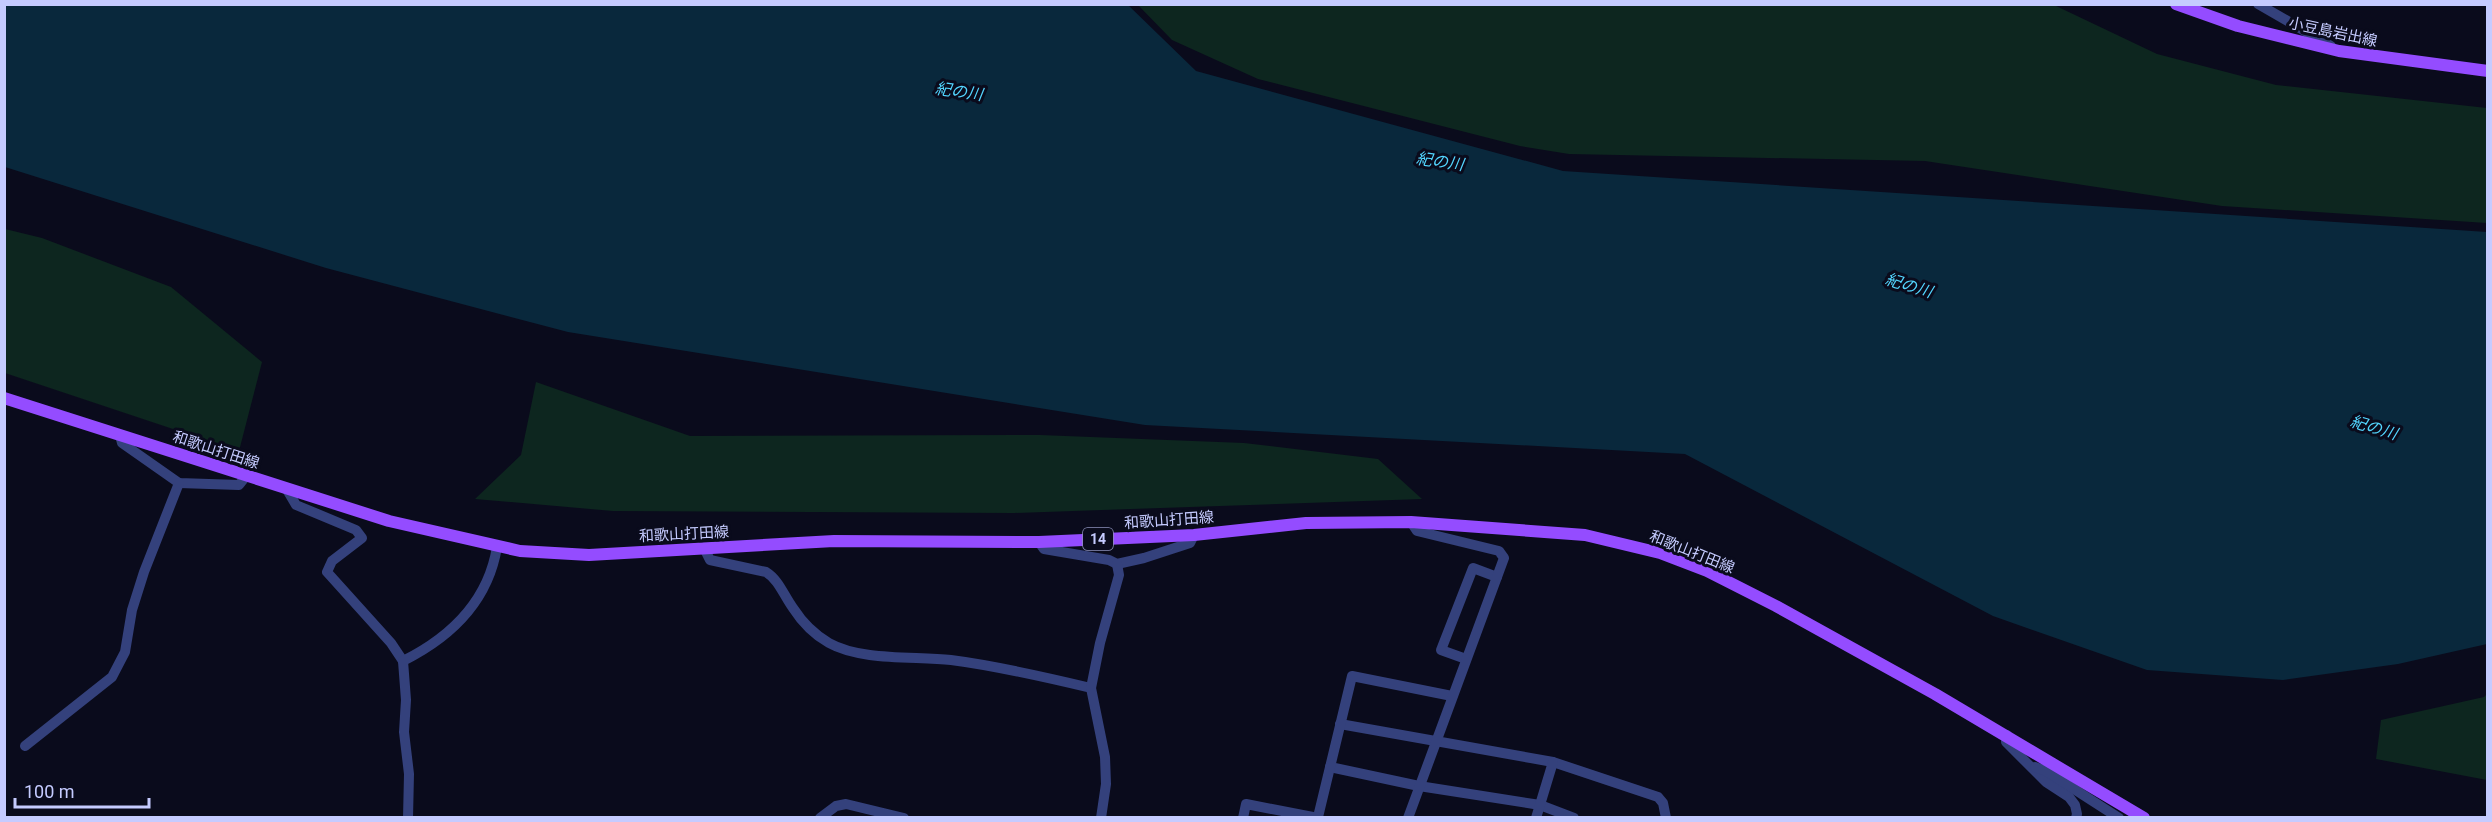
<svg xmlns="http://www.w3.org/2000/svg" width="2492" height="822" viewBox="0 0 2492 822" font-family="Roboto,'Noto Sans JP',sans-serif">
	<rect width="100%" height="100%" fill="#0a0b1c"/>
	<!-- green -->
	<g fill="#0d261f">
		<polygon points="1138,5 2054,5 2157,54 2276,85 2487,108 2487,223 2222,206 1925,161 1569,154 1520,146 1258,79 1172,40"/>
		<polygon points="5,229 42,238 171,287 262,362 239,451 5,373"/>
		<polygon points="536,382 690,436 1040,435 1244,443 1378,459 1422,499 1014,513 613,511 475,499 521,455"/>
		<polygon points="2487,694 2487,780 2376,759 2381,720 2484,697"/>
	</g>
	<!-- water -->
	<polygon fill="#09283c" points="1127,4 1196,71 1563,171 2487,232 2487,644 2398,664 2283,680 2147,670 1993,616 1685,454 1145,425 568,332 326,268 5,167 5,5"/>
	<g fill="none" stroke-linecap="round" stroke-linejoin="round">
		<!-- minor -->
		<g stroke="#34417c" stroke-width="10">
			<polyline points="2258,4 2331,46"/>
			<polyline points="120,435 122,443 179,483 239,485 247,475"/>
			<polyline points="286,488 296,505 356,530 362,538 332,561 327,572 391,643 403,661"/>
			<polyline points="1039,542 1044,549 1109,560 1117,564 1144,558 1190,543 1194,535"/>
			<path d="M704 548 710 560 766 572C779 580 784 596 793 608 802 622 815 635 829 643 861 661 915 656 951 660 998 666 1045 677 1091 688"/>
			<polyline points="1466,659 1441,650 1473,568 1497,577"/>
			<polyline points="1340,724 1553,762 1658,797 1663,803 1666,818"/>
			<polyline points="2007,735 2006,742 2046,782 2069,797 2075,805 2077,814 2076,818"/>
			<polyline points="25,746 112,677 125,652 132,610 144,572 179,483"/>
			<polyline points="1330,767 1419,786 1540,805 1574,818"/>
			<polyline points="2035,767 2046,771 2119,818"/>
			<polyline points="1318,817 1352,676 1452,696"/>
			<path d="M408 818 409 774 404 732 406 700 403 661C451 637 488 602 497 547"/>
			<polyline points="820,818 836,806 846,804 904,818"/>
			<polyline points="1101,818 1106,784 1105,757 1091,688 1100,643 1119,575 1117,564"/>
			<polyline points="1243,818 1246,804 1318,818"/>
			<polyline points="1408,818 1504,558 1499,551 1417,531 1411,522"/>
			<polyline points="1536,818 1553,762"/>
		</g>
		<!-- major -->
		<g stroke="#944cff" stroke-width="12">
			<polyline points="2176,4 2238,26 2339,51 2488,71"/>
			<polyline points="4,398 389,521 520,551 589,555 834,541 1039,542 1194,535 1306,523 1411,522 1585,535 1660,553 1707,571 1776,606 1935,694 2144,818"/>
		</g>
	</g>
	<g text-anchor="middle" stroke-width="6" stroke-linejoin="round" paint-order="stroke">
		<!-- shield labels -->
		<rect fill="#0a0b1c" stroke="#8d91bb" stroke-width="1.5" x="1083" y="528" width="30" height="22" rx="4.5"/>
		<g font-size="14" font-weight="bold" fill="#c5cbff">
			<text x="1098" y="544">14</text>
		</g>
		<!-- street labels -->
		<g font-size="15" fill="#c5cbff" stroke="#0a0b1c">
			<text transform="translate(2333 32) rotate(12)" y="5">小豆島岩出線</text>
			<text transform="translate(216 450) rotate(18)" y="5">和歌山打田線</text>
			<text transform="translate(1169 520) rotate(-4)" y="5">和歌山打田線</text>
			<text transform="translate(684 534) rotate(-3)" y="5">和歌山打田線</text>
			<text transform="translate(1692 552) rotate(22)" y="5">和歌山打田線</text>
		</g>
		<!-- water labels -->
		<g font-size="16" font-style="italic" fill="#53d6ff" stroke="#0a0b1c">
			<text transform="translate(959 91) rotate(8)" y="6">紀の川</text>
			<text transform="translate(1440 161) rotate(8)" y="6">紀の川</text>
			<text transform="translate(1909 285) rotate(17)" y="6">紀の川</text>
			<text transform="translate(2374 427) rotate(17)" y="6">紀の川</text>
		</g>
	</g>
	<!-- border -->
	<rect width="2492" height="822" fill="none" stroke="#c5cbff" stroke-width="12"/>
	<!-- scale -->
	<path d="M15 798v9h134v-9" fill="none" stroke="#c5cbff" stroke-width="3"/>
	<text x="24" y="798" font-size="18" fill="#c5cbff" stroke="#0a0b1c" stroke-width="4.5" paint-order="stroke">100 m</text>
</svg>
